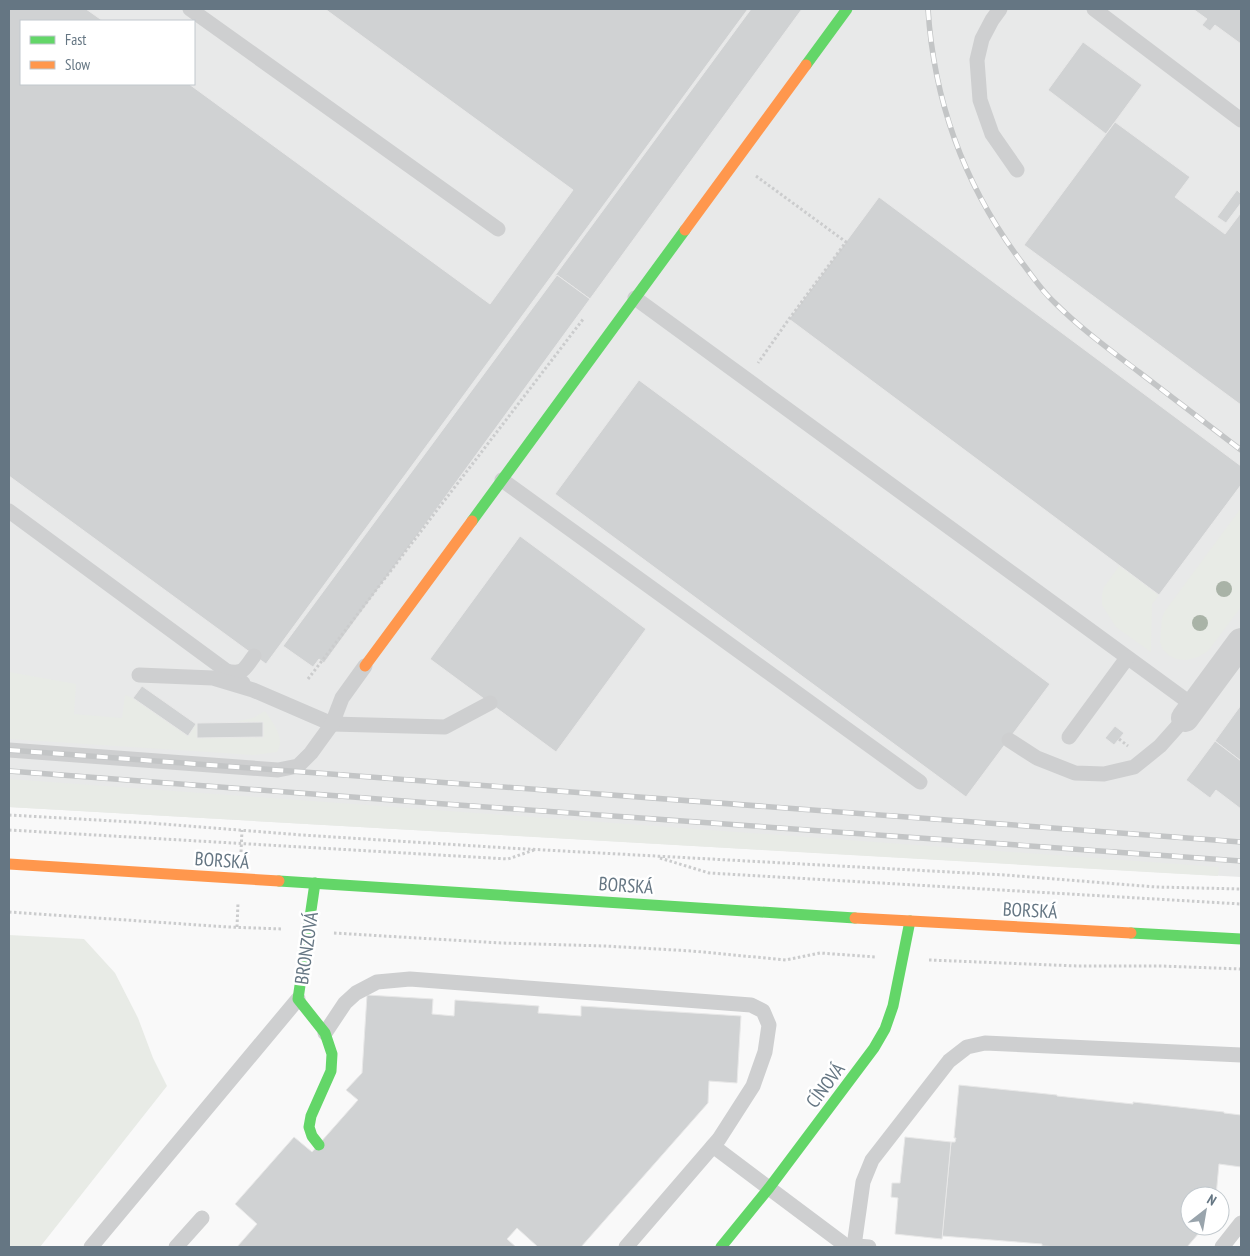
<svg xmlns="http://www.w3.org/2000/svg" width="1250" height="1256" viewBox="0 0 1250 1256" font-family="'PT Sans Narrow',sans-serif">
	<rect width="100%" height="100%" fill="#f9f9f9"/>
	<!-- built -->
	<path fill="#e8e9e9" fill-rule="evenodd" d="M9 9H1241V877L9 807ZM21 21H194V84H21Z"/>
	<!-- green -->
	<g fill="#e8ebe6">
		<polygon points="1241,508 1241,607 1208,651 1198,657 1186,660 1176,659 1170,656 1163,650 1160,642 1162,618 1165,611"/>
		<polygon points="1120,565 1159,595 1152,604 1151,652 1116,627 1102,605 1102,595 1104,587"/>
		<path d="M9 672 76 684 74 714 122 718 125 695 133 698 188 735 197 723 198 738 263 736V722L230 723 253 718 265 711C272 722 286 738 277 752L253 755 9 739Z"/>
		<polygon points="9,779 1219,867 1218,876 9,807"/>
		<polygon points="9,935 84,939 115,973 138,1018 153,1058 167,1086 40,1247 9,1247"/>
	</g>
	<!-- building -->
	<g fill="#d0d2d3" stroke="#e8e8e8">
		<polygon points="9,9 86,9 103,21 21,21 21,84 189,84 490,304 573,190 325,9 748,9 266,664 9,476"/>
		<polygon points="751,9 802,9 590,299 557,275 554,277"/>
		<polygon points="1193,9 1241,9 1241,44 1215,25 1210,31 1202,25 1207,19"/>
		<polygon points="1083,42 1142,85 1106,134 1048,90"/>
		<polygon points="1115,122 1190,177 1175,197 1225,234 1240,214 1241,215 1241,405 1024,245"/>
		<polygon points="1237,190 1241,194 1241,203 1226,223 1217,217"/>
		<polygon points="879,197 1241,466 1241,485 1159,595 789,319"/>
		<polygon points="557,275 590,299 324,663 319,659 313,667 283,646"/>
		<polygon points="639,380 1050,684 966,797 555,494"/>
		<polygon points="520,536 646,629 556,752 430,659"/>
		<polygon points="142,686 196,724 188,736 133,698"/>
		<polygon points="1241,705 1241,761 1215,741"/>
		<polygon points="263,722 263,737 197,738 197,723"/>
		<polygon points="1115,726 1124,733 1114,745 1105,738"/>
		<polygon points="1215,741 1241,761 1241,809 1216,790 1210,798 1186,780"/>
		<polygon points="367,995 433,999 432,1014 454,1016 455,1000 539,1006 538,1013 581,1016 581,1006 741,1016 737,1083 709,1081 708,1103 581,1247 538,1247 517,1228 507,1239 516,1247 237,1247 257,1224 235,1204 294,1137 312,1152 358,1100 346,1090 362,1073"/>
		<polygon points="959,1085 1057,1095 1057,1096 1133,1104 1133,1102 1224,1112 1224,1113 1241,1115 1241,1167 1219,1164 1216,1196 1190,1196 1190,1226 1205,1226 1187,1247 1060,1247 1042,1246 1042,1244 942,1236 951,1142 955,1142 956,1138 954,1138"/>
		<polygon points="905,1137 951,1142 942,1239 895,1234 898,1198 891,1197 892,1183 900,1183"/>
	</g>
	<g fill="none" stroke-linecap="round" stroke-linejoin="round">
		<!-- path -->
		<g stroke="#cbcccd" stroke-width="3" stroke-dasharray="2.5 2.5" stroke-linecap="butt">
			<polyline points="756,176 846,242 789,319 758,363"/>
			<polyline points="308,679 584,318"/>
			<polyline points="1119,739 1128,746"/>
			<polyline points="9,815 150,823 302,835 508,848 1005,875 1156,887 1241,889"/>
			<polyline points="9,830 508,859 534,850"/>
			<polyline points="241,852 242,830"/>
			<polyline points="660,858 709,873 1241,904"/>
			<polyline points="9,912 228,927 283,929"/>
			<polyline points="237,927 238,903"/>
			<polyline points="334,933 501,943 605,946 692,951 786,960 820,953 876,957"/>
			<polyline points="929,960 1077,966 1161,966 1241,969"/>
		</g>
		<!-- lane -->
		<g stroke="#cecfd0" stroke-width="15">
			<polyline points="190,9 498,229"/>
			<polyline points="1000,9 992,20 982,39 977,60 980,100 992,134 1017,170"/>
			<polyline points="1094,9 1241,120"/>
			<polyline points="635,298 1194,706"/>
			<polyline points="502,480 920,782"/>
			<polyline points="9,511 243,683"/>
			<path d="M226 671C244 675 244 669 254 656"/>
			<polyline points="139,675 213,678 253,690 332,724 445,727 490,703"/>
			<polyline points="1069,737 1127,658"/>
			<polyline points="1009,740 1037,758 1075,773 1104,774 1134,767 1160,746 1185,718"/>
			<polyline points="9,750 278,770 298,766 311,753 332,724 342,698 365,666"/>
			<polyline points="325,1033 345,1003 356,993 377,982 410,979 751,1005 763,1011 769,1025 765,1052 753,1086 719,1139 626,1247"/>
			<polyline points="713,1146 845,1245 869,1247"/>
			<polyline points="854,1246 863,1182 872,1160 949,1061 967,1047 985,1043 1241,1055"/>
			<polyline points="91,1247 298,999"/>
			<polyline points="176,1247 202,1218"/>
			<polyline points="1222,1247 1241,1223"/>
		</g>
		<!-- street -->
		<polyline stroke="#cecfd0" stroke-width="28" points="1185,718 1241,642"/>
		<!-- fast -->
		<g stroke="#63d668" stroke-width="11">
			<polyline points="806,65 847,9"/>
			<polyline points="472,521 685,230"/>
			<polyline points="279,881 855,918"/>
			<polyline points="315,883 298,999 325,1033 332,1054 331,1071 311,1116 309,1127 312,1136 319,1145"/>
			<polyline points="1131,933 1241,939"/>
			<polyline points="721,1247 769,1188 874,1048 885,1029 893,1006 910,921"/>
		</g>
		<!-- slow -->
		<g stroke="#ff974d" stroke-width="11">
			<polyline points="685,230 806,65"/>
			<polyline points="365,666 472,521"/>
			<polyline points="9,864 279,881"/>
			<polyline points="855,918 1131,933"/>
		</g>
		<defs>
			<g id="rail">
				<path d="M928 9C934 103 966 189 1023 264 1033 277 1042 291 1054 302 1080 328 1110 350 1139 372 1173 398 1207 424 1241 450"/>
				<polyline points="9,750 1241,842"/>
				<polyline points="9,771 431,803 1241,861"/>
			</g>
		</defs>
		<!-- rail casing -->
		<use href="#rail" stroke="#c3c5c6" stroke-width="5.5"/>
		<!-- rail -->
		<use href="#rail" stroke="#fff" stroke-width="4" stroke-dasharray="11" stroke-linecap="butt"/>
	</g>
	<!-- trees -->
	<g fill="#a9b3a7">
		<circle cx="1224" cy="589" r="8"/>
		<circle cx="1200" cy="623" r="8"/>
	</g>
	<g text-anchor="middle" stroke-width="5" stroke-linejoin="round" paint-order="stroke">
		<!-- street labels -->
		<g font-size="19" fill="#657683" stroke="#fff">
			<text transform="translate(222 860) rotate(4)" y="7">BORSKÁ</text>
			<text transform="translate(626 885) rotate(4)" y="7">BORSKÁ</text>
			<text transform="translate(1030 910) rotate(3)" y="7">BORSKÁ</text>
			<text transform="translate(306 948) rotate(-82)" y="7">BRONZOVÁ</text>
			<text transform="translate(825 1085) rotate(-53)" y="7">CÍNOVÁ</text>
		</g>
	</g>
	<!-- border -->
	<rect width="1250" height="1256" fill="none" stroke="#657683" stroke-width="20"/>
	<!-- legend -->
	<rect x="20" y="20" width="175" height="65" fill="#ffffff" stroke="#c1c8cd"/>
	<rect x="30" y="36" width="25" height="8" fill="#63d668" stroke="#c1c8cd"/>
	<text x="65" y="45" font-size="15" fill="#657683">Fast</text>
	<rect x="30" y="61" width="25" height="8" fill="#ff974d" stroke="#c1c8cd"/>
	<text x="65" y="70" font-size="15" fill="#657683">Slow</text>
	<!-- north arrow -->
	<g transform="translate(1205 1211) rotate(31)"><circle r="24" fill="#ffffff" stroke="#c1c8cd"/>
	<path d="M0-4L9 19L0 12L-9 19Z" fill="#99a4ac"/>
	<text y="-8" font-size="14" font-weight="bold" text-anchor="middle" fill="#657683">N</text>
	</g>
</svg>
